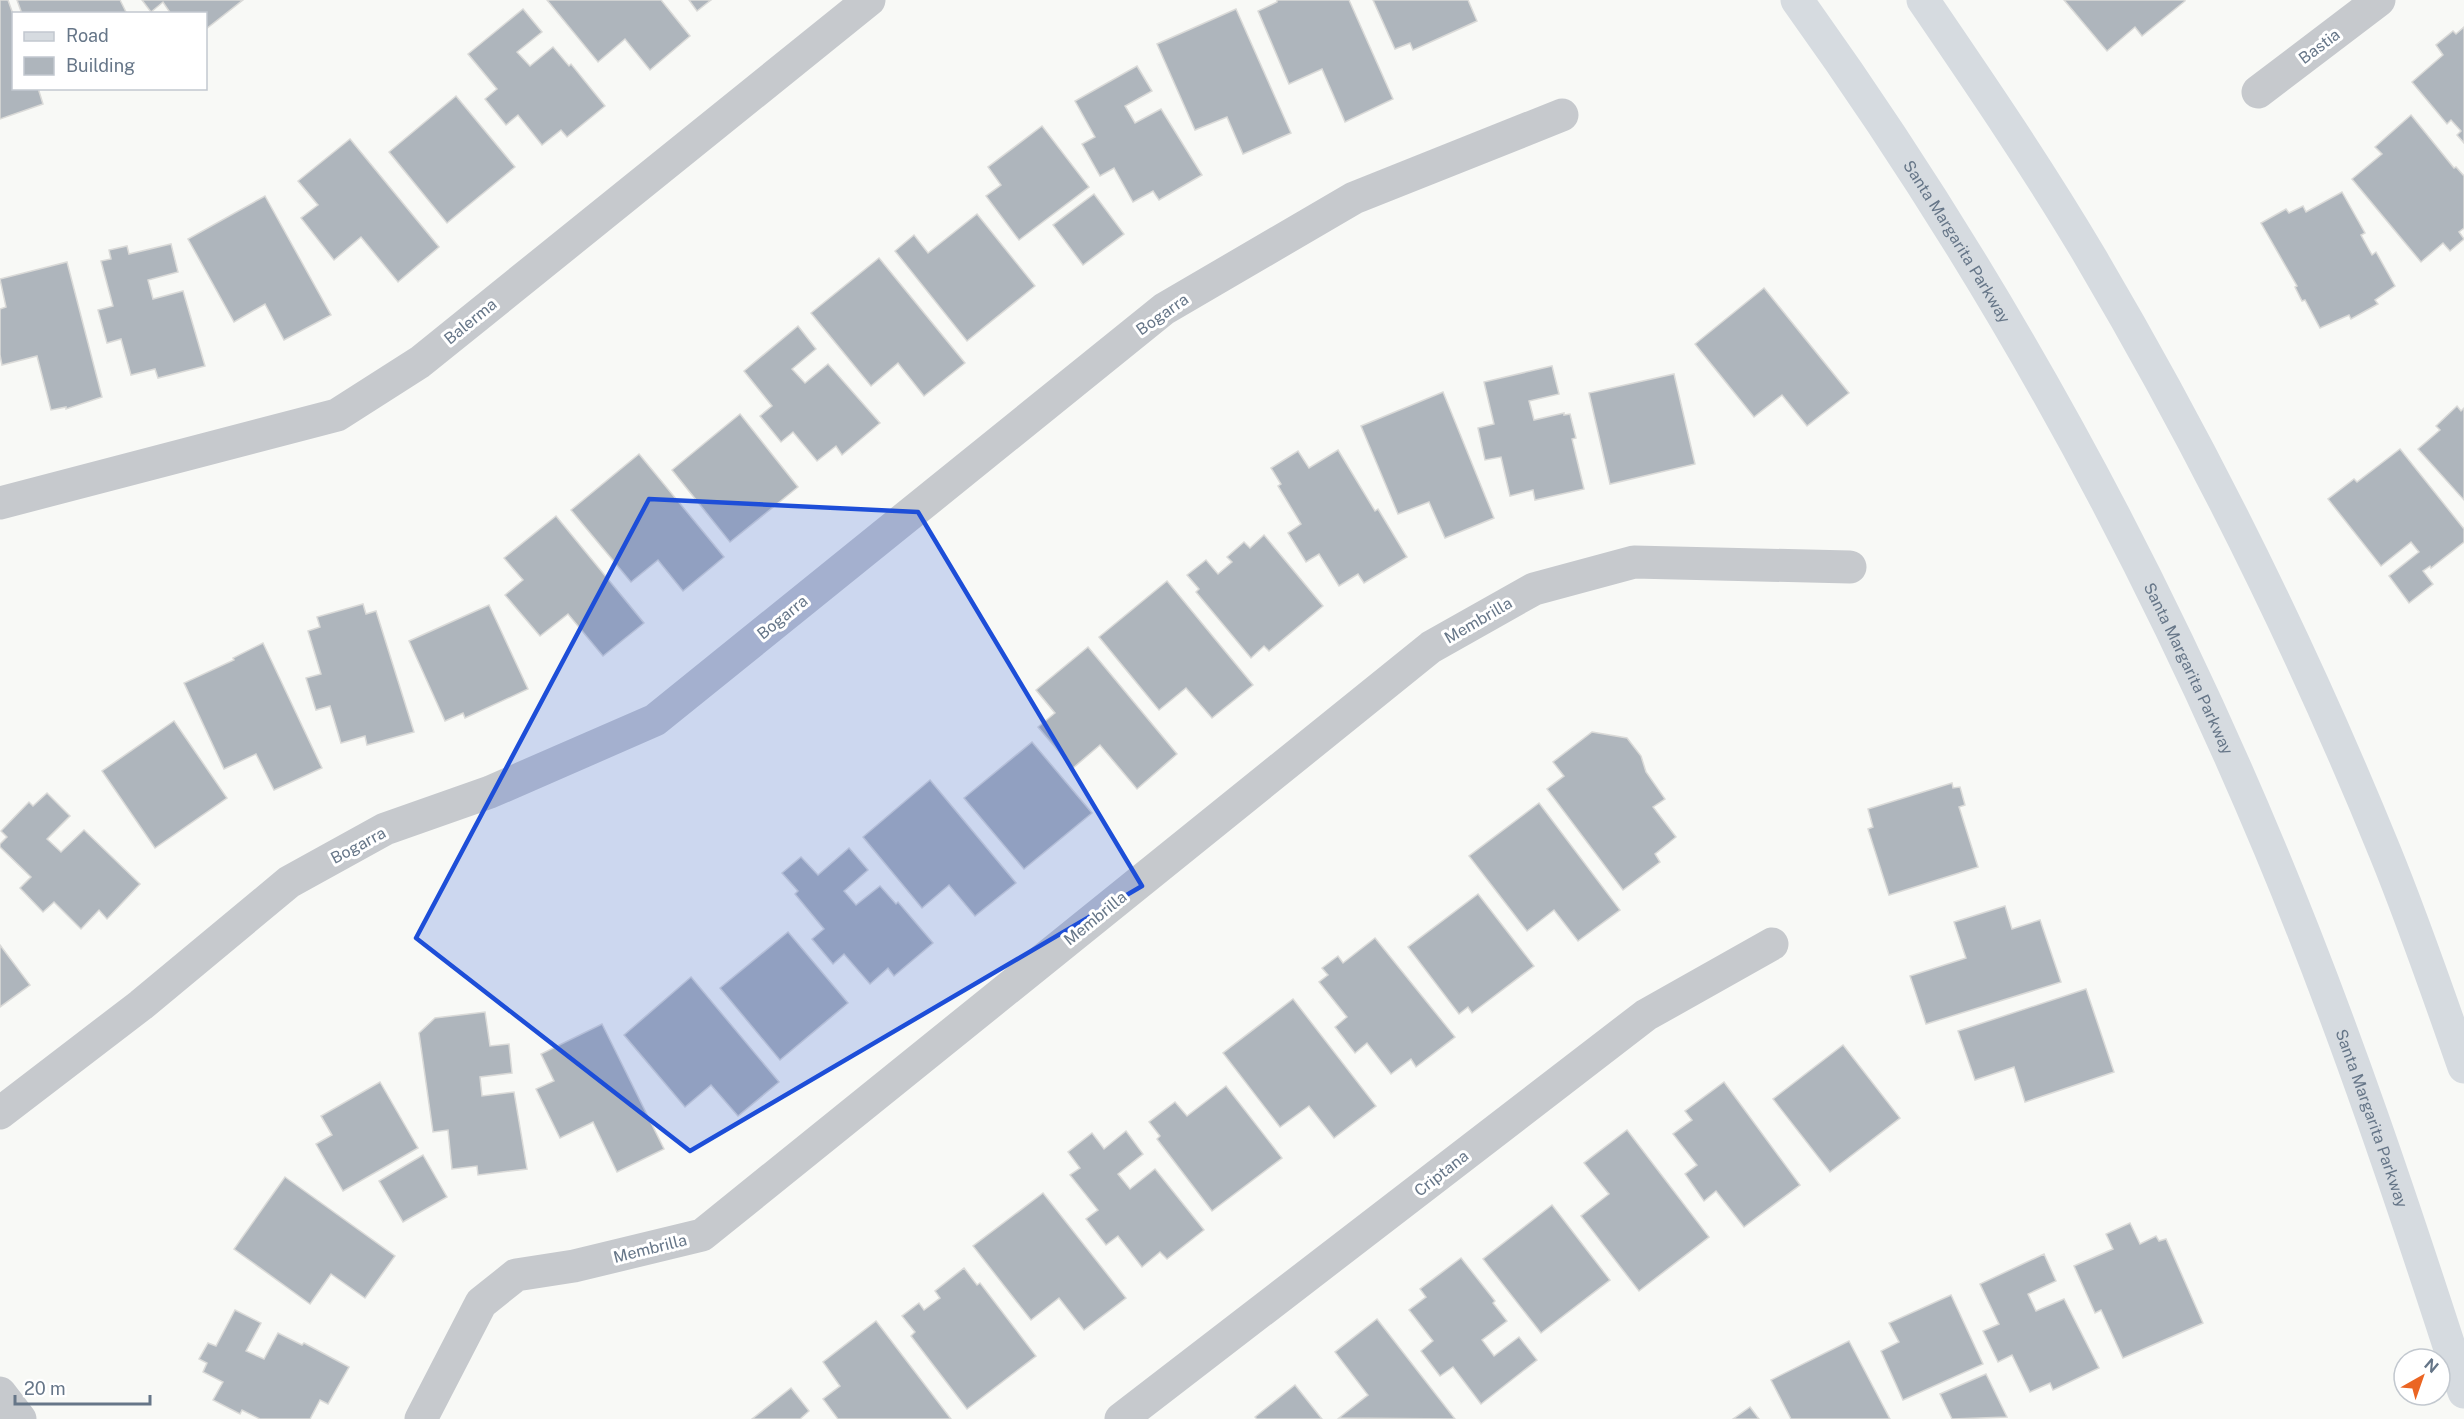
<svg xmlns="http://www.w3.org/2000/svg" width="2464" height="1419" viewBox="0 0 2464 1419" font-family="'Public Sans',sans-serif">
	<rect width="100%" height="100%" fill="#f8f9f6"/>
	<!-- building -->
	<g fill="#aeb5bc" stroke="#dadad8" stroke-width="1.5">
		<polygon points="0,0 8,0 14,17 14,88 38,88 43,104 0,119"/>
		<polygon points="17,0 120,0 127,14 22,14"/>
		<polygon points="142,0 243,0 206,29 206,14 171,14 163,2 151,12"/>
		<polygon points="547,0 661,0 690,36 650,70 625,39 598,62"/>
		<polygon points="689,0 711,0 697,11"/>
		<polygon points="1277,0 1349,0 1393,99 1345,122 1322,69 1289,84 1258,11 1277,2"/>
		<polygon points="1373,0 1468,0 1477,21 1413,50 1410,43 1395,49"/>
		<polygon points="2064,0 2185,0 2185,1 2142,36 2135,27 2107,51"/>
		<polygon points="523,9 542,32 517,52 530,66 553,47 569,66 571,64 605,106 567,137 561,130 542,145 518,115 506,125 485,99 497,89 468,54"/>
		<polygon points="1236,9 1291,133 1243,154 1227,117 1195,130 1157,44"/>
		<polygon points="2464,27 2464,143 2457,135 2461,131 2451,120 2447,124 2412,82 2443,55 2436,45 2453,31 2456,34"/>
		<polygon points="1137,66 1152,91 1125,106 1135,123 1161,109 1202,175 1159,200 1153,191 1133,202 1114,168 1100,176 1082,144 1095,137 1075,101"/>
		<polygon points="456,96 515,167 447,223 389,152"/>
		<polygon points="2411,115 2454,168 2456,167 2464,176 2464,228 2459,232 2464,239 2450,251 2443,243 2421,262 2352,179 2382,154 2375,147"/>
		<polygon points="1042,126 1089,187 1019,240 986,196 1001,185 988,167"/>
		<polygon points="350,139 439,247 398,282 361,237 334,260 301,218 318,205 298,181"/>
		<polygon points="2342,192 2365,233 2361,235 2372,255 2376,252 2395,286 2375,300 2378,304 2351,319 2349,315 2320,328 2305,300 2302,301 2295,287 2297,286 2261,223 2286,209 2289,213 2303,206 2306,212"/>
		<polygon points="1094,194 1124,234 1083,265 1053,225"/>
		<polygon points="265,196 331,315 284,340 265,304 234,322 188,239"/>
		<polygon points="977,214 1035,286 967,341 895,251 914,235 928,253"/>
		<polygon points="171,244 178,272 148,280 153,299 183,291 205,366 158,378 155,369 131,375 121,339 107,343 98,310 113,306 101,261 111,259 109,250 127,246 129,254"/>
		<polygon points="879,258 965,363 924,396 898,363 871,386 811,313"/>
		<polygon points="67,262 102,397 66,409 66,407 51,410 37,356 2,365 0,355 0,309 6,307 0,279"/>
		<polygon points="1764,288 1849,393 1807,426 1782,395 1754,417 1695,344"/>
		<polygon points="798,326 816,349 792,369 805,383 828,364 880,423 842,455 836,446 817,461 793,432 781,442 760,416 772,406 744,371"/>
		<polygon points="1552,366 1559,394 1529,401 1534,420 1564,413 1564,415 1570,414 1576,438 1572,439 1584,489 1535,500 1533,490 1510,496 1501,457 1485,460 1478,428 1494,424 1484,382"/>
		<polygon points="1674,374 1695,464 1610,484 1589,393"/>
		<polygon points="1443,392 1494,518 1445,538 1429,502 1398,514 1361,426"/>
		<polygon points="2457,406 2461,411 2464,408 2464,500 2418,449 2440,430 2436,426"/>
		<polygon points="740,414 798,487 730,542 672,470"/>
		<polygon points="2400,449 2464,529 2464,542 2431,568 2430,566 2423,571 2433,584 2409,603 2389,576 2419,552 2411,542 2381,566 2328,499 2354,479 2357,482"/>
		<polygon points="1338,450 1375,511 1378,509 1407,557 1364,583 1358,574 1339,586 1319,554 1306,562 1288,533 1301,524 1278,486 1281,484 1271,468 1298,451 1309,468"/>
		<polygon points="639,454 724,557 683,591 658,560 631,582 571,510"/>
		<polygon points="556,516 644,623 603,656 568,614 540,636 505,595 523,580 504,558"/>
		<polygon points="1264,535 1323,606 1269,651 1264,646 1251,658 1196,592 1199,589 1187,575 1206,560 1218,574 1232,562 1227,557 1244,542 1250,548"/>
		<polygon points="1167,581 1253,685 1212,718 1186,688 1159,710 1099,637"/>
		<polygon points="363,604 366,614 376,611 414,732 367,745 365,736 341,743 330,706 316,710 306,678 321,674 308,631 320,627 317,617"/>
		<polygon points="489,605 528,689 465,718 463,713 445,721 409,641"/>
		<polygon points="263,643 322,768 274,790 256,754 224,769 184,683 234,660 233,658"/>
		<polygon points="1088,647 1177,754 1137,789 1100,745 1073,768 1038,727 1055,713 1036,690"/>
		<polygon points="174,721 227,798 155,848 102,771"/>
		<polygon points="1592,732 1627,738 1641,756 1646,772 1665,799 1653,807 1676,837 1655,854 1660,862 1623,890 1547,789 1564,776 1553,762"/>
		<polygon points="1032,742 1092,813 1024,869 964,798"/>
		<polygon points="930,780 1016,883 975,916 949,885 922,908 863,837"/>
		<polygon points="1952,783 1953,788 1960,787 1965,805 1959,807 1978,867 1889,895 1868,829 1873,827 1868,809"/>
		<polygon points="47,793 70,816 47,839 61,852 84,830 140,884 107,919 99,910 81,929 54,902 43,912 20,888 31,877 0,847 0,844 7,837 1,831 29,802 33,806"/>
		<polygon points="1539,803 1620,910 1578,941 1554,910 1527,931 1469,856"/>
		<polygon points="849,848 868,870 844,891 856,905 880,886 896,904 898,902 933,943 894,976 888,968 870,984 844,954 833,964 812,939 824,929 795,894 798,891 782,873 801,857 818,875"/>
		<polygon points="1478,894 1534,966 1472,1013 1468,1007 1459,1014 1408,947"/>
		<polygon points="2005,906 2012,929 2040,920 2061,982 1926,1024 1910,976 1966,958 1954,922"/>
		<polygon points="788,932 848,1003 780,1060 720,988"/>
		<polygon points="1375,938 1455,1037 1416,1067 1411,1059 1391,1074 1367,1043 1355,1053 1335,1027 1347,1017 1319,982 1328,975 1322,968 1338,956 1343,963"/>
		<polygon points="0,945 30,985 0,1007"/>
		<polygon points="691,977 779,1082 738,1116 711,1085 685,1107 624,1035"/>
		<polygon points="2086,989 2114,1072 2025,1102 2014,1067 1975,1080 1958,1031"/>
		<polygon points="1293,999 1376,1106 1334,1138 1309,1106 1280,1127 1223,1053"/>
		<polygon points="485,1012 490,1046 509,1044 512,1073 480,1077 482,1096 514,1092 527,1169 478,1175 477,1166 452,1169 448,1130 433,1132 419,1033 435,1018"/>
		<polygon points="602,1024 664,1149 617,1172 593,1122 560,1138 536,1089 554,1081 541,1054"/>
		<polygon points="1843,1045 1900,1118 1830,1172 1773,1099"/>
		<polygon points="380,1082 418,1148 343,1191 316,1144 332,1135 321,1116"/>
		<polygon points="1724,1082 1800,1185 1744,1227 1716,1191 1704,1201 1685,1174 1697,1165 1673,1134 1692,1120 1685,1111"/>
		<polygon points="1226,1086 1282,1158 1212,1211 1157,1139 1160,1136 1149,1122 1175,1102 1187,1116"/>
		<polygon points="1627,1130 1709,1237 1639,1291 1581,1216 1609,1194 1584,1163"/>
		<polygon points="1126,1131 1143,1154 1118,1174 1130,1189 1155,1169 1204,1230 1167,1259 1160,1252 1142,1267 1118,1236 1106,1245 1086,1219 1098,1210 1070,1175 1080,1168 1068,1152 1092,1133 1104,1149"/>
		<polygon points="423,1155 447,1197 403,1222 379,1181"/>
		<polygon points="285,1177 395,1256 365,1298 331,1274 310,1304 234,1249"/>
		<polygon points="1043,1193 1126,1298 1084,1330 1059,1298 1031,1320 973,1246"/>
		<polygon points="1552,1205 1610,1280 1541,1333 1483,1259"/>
		<polygon points="2130,1223 2140,1244 2156,1236 2159,1241 2166,1239 2203,1323 2123,1358 2101,1310 2095,1313 2074,1266 2113,1249 2106,1234"/>
		<polygon points="2044,1254 2056,1281 2028,1294 2036,1311 2064,1299 2099,1368 2053,1390 2050,1383 2030,1392 2012,1355 1998,1362 1983,1331 1999,1324 1980,1284"/>
		<polygon points="1461,1258 1495,1301 1493,1303 1507,1321 1482,1340 1494,1356 1519,1337 1537,1360 1481,1404 1453,1367 1440,1376 1421,1351 1433,1341 1409,1310 1426,1297 1420,1289"/>
		<polygon points="964,1268 977,1285 980,1283 1036,1356 967,1409 911,1336 915,1332 902,1316 919,1303 924,1310 940,1298 935,1291"/>
		<polygon points="1951,1295 1983,1364 1903,1400 1881,1351 1899,1342 1889,1323"/>
		<polygon points="235,1310 261,1323 246,1351 264,1359 278,1333 302,1345 304,1343 349,1367 328,1404 320,1400 310,1419 260,1419 242,1410 240,1414 213,1400 223,1382 203,1372 207,1363 199,1359 208,1343 216,1346"/>
		<polygon points="1377,1319 1455,1419 1339,1418 1368,1395 1335,1352"/>
		<polygon points="876,1321 951,1419 838,1419 823,1399 840,1386 823,1362"/>
		<polygon points="1849,1341 1890,1419 1791,1419 1771,1380"/>
		<polygon points="1986,1374 2007,1417 1952,1419 1940,1394"/>
		<polygon points="1295,1385 1322,1419 1257,1419 1255,1417"/>
		<polygon points="791,1388 809,1411 800,1419 752,1419"/>
		<polygon points="1750,1407 1759,1419 1733,1419"/>
	</g>
	<g fill="none" stroke-linecap="round" stroke-linejoin="round">
		<!-- minor -->
		<g stroke="#c6c9cd" stroke-width="33">
			<polyline points="2258,92 2379,0"/>
			<polyline points="0,503 337,415 420,362 869,0"/>
			<polyline points="0,1113 141,1005 289,882 385,829 490,792 655,720 1164,309 1354,198 1562,115"/>
			<polyline points="0,1393 20,1419"/>
			<polyline points="421,1419 481,1303 516,1275 574,1266 702,1235 1431,647 1534,589 1634,562 1850,567"/>
			<polyline points="1121,1419 1646,1015 1772,944"/>
		</g>
		<!-- major -->
		<g stroke="#d6dbe0" stroke-width="33">
			<path id="s1" d="M1797 0C1986 263 2145 549 2270 849 2344 1026 2405 1209 2464 1392"/>
			<path d="M1923 0C1981 85 2039 170 2091 258 2203 448 2302 648 2385 852 2414 923 2439 996 2464 1067"/>
		</g>
	</g>
	<!-- marked area -->
	<path fill="#1d4ed8" fill-opacity="0.2" stroke="#1d4ed8" stroke-width="4.5" stroke-linejoin="round" d="M649 499 918 512 1142 886 690 1151 416 938Z"/>
	<g text-anchor="middle" stroke-width="6" stroke-linejoin="round" paint-order="stroke">
		<!-- street labels -->
		<g font-size="16" fill="#667688" stroke="#fff">
			<text transform="translate(2319 46) rotate(-37)" y="6">Bastia</text>
			<text dy="6" stroke="none"><textPath href="#s1" startOffset="290">Santa Margarita Parkway</textPath></text>
			<text transform="translate(1162 314) rotate(-35)" y="6">Bogarra</text>
			<text transform="translate(470 321) rotate(-39)" y="6">Balerma</text>
			<text transform="translate(782 617) rotate(-39)" y="6">Bogarra</text>
			<text transform="translate(1478 620) rotate(-30)" y="6">Membrilla</text>
			<text dy="6" stroke="none"><textPath href="#s1" startOffset="776">Santa Margarita Parkway</textPath></text>
			<text transform="translate(358 845) rotate(-28)" y="6">Bogarra</text>
			<text transform="translate(1095 918) rotate(-39)" y="6">Membrilla</text>
			<text dy="6" stroke="none"><textPath href="#s1" startOffset="1262">Santa Margarita Parkway</textPath></text>
			<text transform="translate(1441 1173) rotate(-38)" y="6">Criptana</text>
			<text transform="translate(650 1248) rotate(-14)" y="6">Membrilla</text>
		</g>
	</g>
	<!-- legend -->
	<rect x="12" y="12" width="195" height="78" fill="#ffffff" stroke="#c2c8cf" stroke-width="1.5"/>
	<rect x="24" y="32" width="30" height="9" fill="#d6dbe0" stroke="#c2c8cf" stroke-width="1.5"/>
	<text x="66" y="42" font-size="18" fill="#667688">Road</text>
	<rect x="24" y="57" width="30" height="18" fill="#aeb5bc" stroke="#c2c8cf" stroke-width="1.5"/>
	<text x="66" y="72" font-size="18" fill="#667688">Building</text>
	<!-- north arrow -->
	<g transform="translate(2422 1377) rotate(40)"><circle r="28" fill="#ffffff" stroke="#c2c8cf" stroke-width="1.5"/>
	<path d="M0-4.5L10 22L0 15L-10 22Z" fill="#eb6523"/>
	<text y="-9" font-size="16" font-weight="bold" text-anchor="middle" fill="#667688">N</text>
	</g>
	<!-- scale -->
	<path d="M15 1395v9h135v-9" fill="none" stroke="#667688" stroke-width="3"/>
	<text x="24" y="1395" font-size="18" fill="#667688" stroke="#ffffff" stroke-width="4.5" paint-order="stroke">20 m</text>
</svg>
